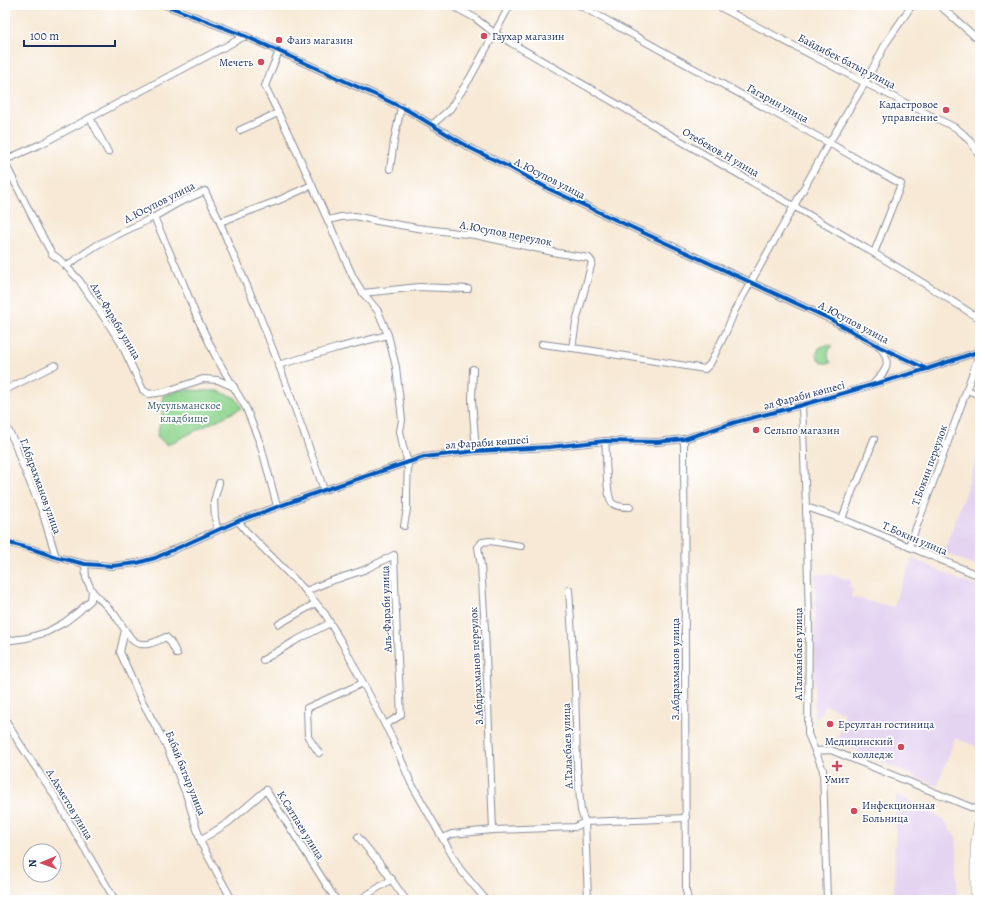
<svg xmlns="http://www.w3.org/2000/svg" width="985" height="905" viewBox="0 0 985 905" font-family="Alegreya,serif">
	<rect width="100%" height="100%" fill="#fff"/>
	<filter id="ink" filterUnits="userSpaceOnUse"><feTurbulence type="fractalNoise" baseFrequency=".025" numOctaves="2"/><feDisplacementMap in="SourceGraphic" scale="8" xChannelSelector="R" yChannelSelector="G"/><feConvolveMatrix kernelMatrix="1 2 1 2 8 2 1 2 1" color-interpolation-filters="sRGB"/></filter>
	<filter id="wash" filterUnits="userSpaceOnUse"><feTurbulence type="fractalNoise" baseFrequency=".012" numOctaves="4" result="noise"/><feDisplacementMap in="SourceGraphic" scale="16" xChannelSelector="R" yChannelSelector="G"/><feGaussianBlur stdDeviation="0.9" result="paint"/><feColorMatrix in="noise" values="0 0 0 0 0 0 0 0 0 0 0 0 0 0 0 0 0 1.4 0 .05"/><feComposite in="paint" operator="in"/></filter>
	<g filter="url(#wash)">
		<rect width="100%" height="100%" fill="#f7e9d5"/>
		<!-- built -->
		<g fill="#e4d3f1">
			<polygon points="979,453 980,453 980,568 944,552"/>
			<polygon points="913,558 951,576 980,588 980,748 955,738 937,786 836,742 844,724 843,712 825,705 818,718 814,716 815,574 832,575 851,580 849,587 853,589 851,597 894,607 897,595"/>
			<polygon points="896,794 941,818 947,824 957,840 957,900 894,900"/>
		</g>
		<!-- green -->
		<g fill="#90d58f" stroke="#568276">
			<path d="M825 345 832 346C827 351 827 358 831 363H823L818 359 817 353 819 348Z"/>
			<polygon points="180,390 218,391 236,398 242,408 167,445 157,436 162,414 163,396"/>
		</g>
	</g>
	<g filter="url(#ink)">
		<g fill="none" stroke-linecap="round" stroke-linejoin="round">
			<defs>
				<g id="minor">
					<polyline points="165,5 245,36 380,97 409,111 470,148 511,168 549,189 830,319 880,347 927,369"/>
					<path d="M451 5 475 18 494 33C574 79 654 125 733 171 816 219 900 267 980 319"/>
					<polyline points="579,5 829,143 901,184 874,253"/>
					<path d="M716 5 865 83 956 128C968 137 973 144 980 157"/>
					<polyline points="939,5 980,41"/>
					<polyline points="90,118 108,152"/>
					<polyline points="432,125 450,109 470,78 510,5"/>
					<polyline points="240,130 278,113"/>
					<polyline points="5,160 41,144 245,36"/>
					<polyline points="5,163 40,232 52,254 59,259 66,266 97,245 125,231 154,217 178,203 205,191 220,222 277,201 312,185 291,139 265,86 279,51"/>
					<polyline points="390,169 394,141 401,107"/>
					<polyline points="312,185 353,277 363,293 378,311 388,335 396,367 402,420 400,431 403,447 408,462 407,491 407,509 404,526"/>
					<polyline points="154,217 182,280 195,313 216,357 246,408 261,446 277,506"/>
					<polyline points="328,220 341,217 355,216 377,221 417,228 475,235 558,253 589,258 592,262 576,322 572,348"/>
					<path d="M220 222C231 252 245 280 257 309 281 369 303 429 324 490"/>
					<polyline points="66,266 79,280 121,343 143,390 149,394 164,392 203,379 218,380 234,387"/>
					<polyline points="363,293 419,287 468,289"/>
					<polyline points="542,344 587,350 705,369 710,364 726,332 735,310 794,206 829,143 865,83 886,43 912,5"/>
					<polyline points="278,365 337,348 388,335"/>
					<polyline points="473,369 472,400 476,451"/>
					<path d="M874 383C886 371 892 364 881 348"/>
					<polyline points="5,390 55,365"/>
					<polyline points="967,390 980,395"/>
					<polyline points="802,405 806,507 809,620 808,734 823,770 827,900"/>
					<polyline points="5,424 14,441 20,459 42,511 56,557"/>
					<polyline points="684,439 686,891 688,900"/>
					<path d="M605 441C607 454 605 494 612 503 616 507 624 507 630 507"/>
					<polyline points="806,507 842,519 980,576"/>
					<polyline points="842,519 855,484 858,481 874,439"/>
					<polyline points="238,521 246,531 306,591 325,614 343,645 392,738 411,783 460,869 486,900"/>
					<polyline points="217,529 215,518 214,501 219,483"/>
					<polyline points="5,542 32,549 56,557 85,564 112,566 137,563 155,558 238,521 324,490 424,457 476,451 550,447 605,441 657,442 684,439 736,422 802,405 927,369 980,351"/>
					<path d="M909 547C933 482 958 417 980 351"/>
					<polyline points="85,564 86,578 92,591 115,615 125,630 120,652 141,699 166,745 186,794 202,845 232,900"/>
					<polyline points="569,590 575,682 577,766 581,811 585,822 588,900"/>
					<polyline points="306,591 328,582 364,570 394,555 397,640 401,715 385,725"/>
					<polyline points="279,624 316,603"/>
					<path d="M125 630C128 634 131 640 135 642 146 648 157 641 166 637L170 641 177 654"/>
					<polyline points="5,641 27,638 47,632 65,622 78,612 91,600 92,591"/>
					<polyline points="263,660 295,641 330,623"/>
					<polyline points="5,719 18,741 53,793 76,834 115,900"/>
					<polyline points="815,751 831,750 980,811"/>
					<polyline points="319,753 308,737 307,708 363,683"/>
					<polyline points="493,830 485,629 481,566 478,547 482,542 490,541 521,546"/>
					<polyline points="358,837 381,865 406,900"/>
					<polyline points="443,838 452,834 493,830 575,827 585,822 686,818"/>
					<polyline points="201,839 212,833 229,822 266,790 336,900"/>
					<polyline points="359,900 392,879"/>
				</g>
				<polyline id="primary" points="975,900 975,849 980,813"/>
			</defs>
			<!-- minor casing -->
			<use href="#minor" stroke="#898c9a" stroke-width="8"/>
			<!-- primary casing -->
			<use href="#primary" stroke="#898c9a" stroke-width="10"/>
			<!-- minor -->
			<use href="#minor" stroke="#fff" stroke-width="6"/>
			<!-- primary -->
			<use href="#primary" stroke="#fff" stroke-width="9"/>
			<defs>
				<g id="cycleway">
					<polyline points="165,5 245,36 380,97 409,111 470,148 511,168 549,189 830,319 880,347 927,369"/>
					<polyline points="5,542 32,549 56,557 85,564 112,566 137,563 155,558 238,521 324,490 424,457 476,451 550,447 605,441 657,442 684,439 736,422 802,405 927,369 980,351"/>
				</g>
			</defs>
			<!-- cycleway casing -->
			<use href="#cycleway" stroke="#fff" stroke-width="6"/>
			<!-- cycleway -->
			<use href="#cycleway" stroke="#0057b8" stroke-width="4"/>
		</g>
	</g>
	<!-- markers -->
	<g fill="#d1495b" stroke="#fff" stroke-width="1.5">
		<circle cx="484" cy="36" r="4"/>
		<circle cx="279" cy="40" r="4"/>
		<circle cx="261" cy="62" r="4"/>
		<circle cx="946" cy="110" r="4"/>
		<circle cx="756" cy="430" r="4"/>
		<circle cx="830" cy="724" r="4"/>
		<circle cx="901" cy="747" r="4"/>
		<path d="M835 760h4v4h4v4h-4v4h-4v-4h-4v-4h4z"/>
		<circle cx="854" cy="811" r="4"/>
	</g>
	<g text-anchor="middle" stroke-width="3.5" stroke-linejoin="round" paint-order="stroke">
		<!-- poi labels -->
		<g font-size="11" fill="#1b2f5e" stroke="#fff" text-anchor="start">
			<text x="492" y="40">Гаухар магазин</text>
			<text x="287" y="44">Фаиз магазин</text>
			<text x="253" y="66" text-anchor="end">Мечеть</text>
			<text x="938" y="108" text-anchor="end">Кадастровое<tspan x="938" dy="13">управление</tspan></text>
			<text x="764" y="434">Сельпо магазин</text>
			<text x="838" y="728">Ерсултан гостиница</text>
			<text x="893" y="745" text-anchor="end">Медицинский<tspan x="893" dy="13">колледж</tspan></text>
			<text x="837" y="783" text-anchor="middle">Умит</text>
			<text x="862" y="809">Инфекционная<tspan x="862" dy="13">Больница</tspan></text>
		</g>
		<!-- street labels -->
		<g font-size="11" fill="#1b2f5e" stroke="#fff">
			<text transform="translate(847 61) rotate(27)" y="4">Байдибек батыр улица</text>
			<text transform="translate(778 103) rotate(29)" y="4">Гагарин улица</text>
			<text transform="translate(721 152) rotate(30)" y="4">Отебеков.Н улица</text>
			<text transform="translate(550 178) rotate(27)" y="4">А.Юсупов улица</text>
			<text transform="translate(159 202) rotate(-27)" y="4">А.Юсупов улица</text>
			<text transform="translate(506 233) rotate(11)" y="4">А.Юсупов переулок</text>
			<text transform="translate(116 321) rotate(59)" y="4">Аль-Фараби улица</text>
			<text transform="translate(854 322) rotate(28)" y="4">А.Юсупов улица</text>
			<text transform="translate(804 395) rotate(-15)" y="4">әл Фараби көшесі</text>
			<text transform="translate(487 442) rotate(-4)" y="4">әл Фараби көшесі</text>
			<text transform="translate(929 465) rotate(-70)" y="4">Т.Бокин переулок</text>
			<text transform="translate(41 486) rotate(70)" y="4">Г.Абдрахманов улица</text>
			<text transform="translate(915 538) rotate(23)" y="4">Т.Бокин улица</text>
			<text transform="translate(386 609) rotate(-92)" y="4">Аль-Фараби улица</text>
			<text transform="translate(798 654) rotate(-90)" y="4">А.Талканбаев улица</text>
			<text transform="translate(476 666) rotate(-93)" y="4">З.Абдрахманов переулок</text>
			<text transform="translate(675 669) rotate(-90)" y="4">З.Абдрахманов улица</text>
			<text transform="translate(567 746) rotate(-92)" y="4">А.Таласбаев улица</text>
			<text transform="translate(186 773) rotate(68)" y="4">Бабай батыр улица</text>
			<text transform="translate(70 804) rotate(59)" y="4">А.Ахметов улица</text>
			<text transform="translate(301 825) rotate(58)" y="4">К.Сатпаев улица</text>
		</g>
		<!-- park labels -->
		<g font-size="11" fill="#3e616d" stroke="#fff">
			<text x="184" y="409">Мусульманское<tspan x="184" dy="13">кладбище</tspan></text>
		</g>
	</g>
	<!-- margin -->
	<rect width="985" height="905" fill="none" stroke="#fff" stroke-width="20"/>
	<!-- north arrow -->
	<g transform="translate(42 863) rotate(268)"><circle r="19" fill="#ffffff" stroke="#a4acbf"/>
	<path d="M0-3L7 15L0 10L-7 15Z" fill="#d1495b"/>
	<text y="-6" font-size="11" font-weight="bold" text-anchor="middle" fill="#1b2f5e">N</text>
	</g>
	<!-- scale -->
	<path d="M24 40v6h91v-6" fill="none" stroke="#1b2f5e" stroke-width="2"/>
	<text x="30" y="40" font-size="12" fill="#1b2f5e" stroke="#ffffff" stroke-width="3" paint-order="stroke">100 m</text>
</svg>
